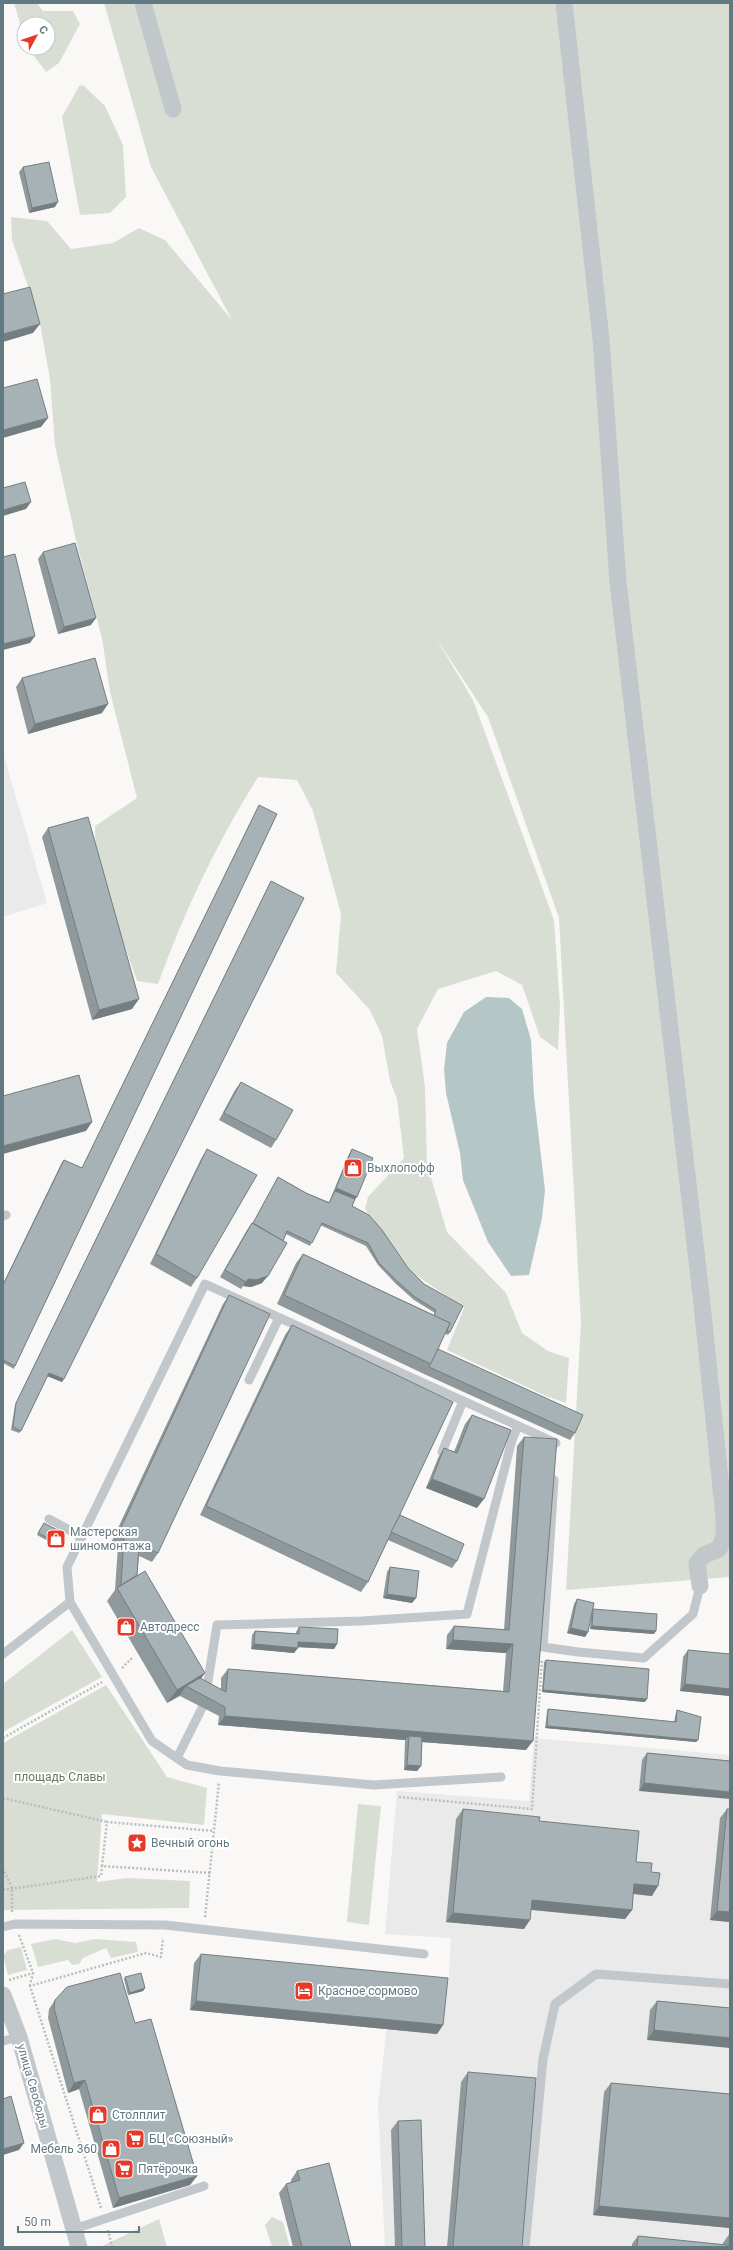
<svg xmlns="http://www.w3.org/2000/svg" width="733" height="2250" viewBox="0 0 733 2250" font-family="Roboto,sans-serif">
	<rect width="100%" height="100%" fill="#f9f8f6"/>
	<!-- built -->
	<g fill="#e9eae9">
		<polygon points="3,753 47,903 3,917"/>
		<polygon points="534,1738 730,1755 730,2247 385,2247 378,2104 387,2025 438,1989 448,1989 451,1938 385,1934 397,1791 529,1801"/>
	</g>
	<!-- green -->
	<g fill="#d9ded5">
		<polygon points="14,3 37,3 43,11 73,11 80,24 59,63 46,72 28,48 48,48 48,24 24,24 24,37"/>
		<path d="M104 3H730V1577L566 1590 581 1323 559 918 488 717 436 638 473 700 554 920 560 1005 558 1050 540 1037 522 985 496 971 438 989 417 1029 425 1087 427 1164 447 1232 506 1293 522 1333 548 1351 569 1358 566 1403 546 1396 447 1350 464 1308 407 1269 365 1209 368 1197 404 1158 397 1099 390 1081 382 1036 370 1010 336 973 341 914 313 811 297 780 258 777C217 842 184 912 158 984L137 981 96 864 95 826 137 798 110 692 102 638 77 545 55 446 50 379 39 318 12 240 11 217 47 221 71 249 113 243 139 228 165 240 232 320 151 167Z"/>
		<polygon points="83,85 105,106 123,145 126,197 110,213 80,215 62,117 79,86"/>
		<polygon points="72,1630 102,1677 3,1732 3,1684"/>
		<polygon points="106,1685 167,1777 207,1788 204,1825 102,1814 97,1882 127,1878 190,1881 189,1908 3,1910 3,1743"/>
		<polygon points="358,1804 381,1806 369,1925 347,1922"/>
		<polygon points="56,1939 75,1943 95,1939 136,1942 138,1952 111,1958 106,1948 83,1958 79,1964 72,1965 68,1960 38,1967 31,1944"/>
		<polygon points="21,1947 27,1970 8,1975 3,1956 8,1950"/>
		<polygon points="272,2217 283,2222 290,2247 272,2247 265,2225"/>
		<polygon points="159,2219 167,2247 100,2247"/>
	</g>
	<!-- water -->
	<polygon fill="#b5c6c7" points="486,997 509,998 522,1009 531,1040 534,1096 545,1190 542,1218 529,1275 511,1276 488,1242 463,1180 460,1153 446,1093 444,1069 447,1043 464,1012"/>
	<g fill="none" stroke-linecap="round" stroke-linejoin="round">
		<!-- path -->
		<g stroke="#b9bec0" stroke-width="2.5" stroke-dasharray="2 2" stroke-linecap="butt">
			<polyline points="122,1668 132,1658"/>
			<polyline points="3,1738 104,1681"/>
			<polyline points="399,1797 532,1809 542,1659"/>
			<polyline points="3,1798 107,1822"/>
			<polyline points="3,1868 12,1888 12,1913"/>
			<polyline points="210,1873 102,1866 107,1822 214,1831"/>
			<polyline points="3,1890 101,1876 102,1866"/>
			<polyline points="205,1917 219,1782"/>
			<polyline points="19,1935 33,1973 30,1985"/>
			<polyline points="9,1980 33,1973"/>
			<polyline points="101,2208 30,1986 146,1953 161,1957 163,1938"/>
			<polyline points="108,2230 112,2247"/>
		</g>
		<!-- service -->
		<g stroke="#c1c7ca" stroke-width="9">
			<polyline points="3,1216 6,1215"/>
			<polyline points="249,1380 279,1318"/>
			<polyline points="442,1452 463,1401"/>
			<polyline points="554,1480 543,1647 578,1652 644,1658 693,1614 700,1586"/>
			<polyline points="49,1519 82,1537"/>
			<polyline points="3,1654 70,1602"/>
			<polyline points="206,1693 217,1625 362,1621 467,1614 512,1440 518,1426"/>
			<polyline points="177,1758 202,1708"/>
			<polyline points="501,1777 374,1785 220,1771 187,1765 152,1741 70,1602 67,1567 205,1284 556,1443"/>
			<polyline points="3,1927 15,1924 165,1925 424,1954"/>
			<polyline points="3,2041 19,2037"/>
			<polyline points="74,2229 204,2186"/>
			<polyline points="525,2247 543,2059 555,2004 596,1974 730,1984"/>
		</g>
		<!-- minor -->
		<g stroke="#c1c7ca" stroke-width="17">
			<polyline points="143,3 173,109"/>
			<polyline points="564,3 601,339 618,582 701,1295 724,1517 724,1537 719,1549 704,1555 697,1563 700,1586"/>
			<polyline points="3,1995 19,2037 79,2247"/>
		</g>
	</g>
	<!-- wall -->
	<g fill="#8f999c">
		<polygon points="23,167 55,207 29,213 19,172"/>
		<polygon points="43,552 91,625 58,634 38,559"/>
		<polygon points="22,678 102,713 28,734 16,687"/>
		<polygon points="259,805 15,1366 14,1369 3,1363 3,1284 62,1162 64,1160 82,1168"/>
		<polygon points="48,828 132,1009 92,1020 42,837"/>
		<polygon points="271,881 62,1382 47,1376 21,1431 19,1433 11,1430 15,1405"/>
		<polygon points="241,1082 276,1140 271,1148 219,1120 235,1090"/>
		<polygon points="207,1149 197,1278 191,1287 150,1264 201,1159"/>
		<polygon points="352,1149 355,1199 352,1206 408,1268 424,1284 450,1332 448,1335 445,1334 438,1349 575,1433 570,1440 424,1374 277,1304 296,1263 303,1254 434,1315 435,1313 414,1300 396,1284 378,1265 366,1246 320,1225 310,1246 286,1234 262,1283 251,1287 243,1286 241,1289 220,1277 247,1230 252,1223 253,1223 278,1177 306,1193 329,1202 349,1154"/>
		<polygon points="229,1295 158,1553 152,1562 139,1556 137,1575 201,1679 221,1689 221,1678 228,1669 503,1691 506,1653 446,1649 447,1635 454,1626 504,1630 517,1446 524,1437 526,1750 422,1742 421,1766 417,1771 404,1770 405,1740 218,1725 219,1716 180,1696 167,1703 107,1601 115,1590 118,1546 111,1543 223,1304"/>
		<polygon points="292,1325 400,1515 457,1561 452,1568 388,1540 368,1582 361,1592 200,1515 285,1335"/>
		<polygon points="472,1415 477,1508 426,1488 438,1458 444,1448 454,1452 465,1424"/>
		<polygon points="44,1523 58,1543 57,1546 37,1535"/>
		<polygon points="390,1567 416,1598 412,1603 383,1598 387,1572"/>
		<polygon points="577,1599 593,1609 654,1634 590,1629 591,1616 588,1632 585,1637 567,1633 574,1604"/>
		<polygon points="299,1627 337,1644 334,1649 298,1647 294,1653 251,1649 252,1635 255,1631 296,1634 296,1632"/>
		<polygon points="688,1650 730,1654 730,1696 680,1691 683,1657"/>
		<polygon points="546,1660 645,1702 542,1692 544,1662"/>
		<polygon points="548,1709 674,1722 676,1712 677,1710 698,1740 696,1742 545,1728 547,1712"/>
		<polygon points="647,1753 730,1761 639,1791 642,1760"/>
		<polygon points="463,1809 539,1821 636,1862 651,1872 652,1896 633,1894 632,1910 625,1919 531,1910 524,1929 446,1922 456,1819"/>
		<polygon points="727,1809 730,1809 730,1922 710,1920 720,1818"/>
		<polygon points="201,1954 443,2025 437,2034 190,2010 194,1963"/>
		<polygon points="125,1977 145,1988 143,1991 128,1995 124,1979"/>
		<polygon points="55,2000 135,2023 197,2176 190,2185 113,2208 79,2089 68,2093 48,2018 49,2009"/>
		<polygon points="657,2001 730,2008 647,2040 650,2010"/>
		<polygon points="468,2072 522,2247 447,2247 461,2082"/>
		<polygon points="611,2083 730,2094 730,2228 593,2215 604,2092"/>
		<polygon points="398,2121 425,2247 395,2247 391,2130"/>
		<polygon points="297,2171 351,2247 293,2247 279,2193 286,2184 291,2182 291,2180"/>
		<polygon points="730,2233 730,2247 632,2247 632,2244 638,2236 723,2245 723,2243"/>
	</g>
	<!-- shaded-wall -->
	<g fill="#747d7f">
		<polygon points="58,202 55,207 29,213 32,208"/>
		<polygon points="40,324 33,333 3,342 3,334"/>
		<polygon points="48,418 41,427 3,438 3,430"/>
		<polygon points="31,502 26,509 3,516 3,510"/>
		<polygon points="96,618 91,625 58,634 64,627"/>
		<polygon points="35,636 30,643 3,650 3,644"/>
		<polygon points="108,704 102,713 28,734 35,724"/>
		<polygon points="139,999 132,1009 92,1020 99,1010"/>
		<polygon points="92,1122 86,1131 3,1154 3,1146"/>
		<polygon points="336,1188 357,1197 353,1202 335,1191"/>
		<polygon points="268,1276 262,1283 251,1287 243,1286 248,1279"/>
		<polygon points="49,1373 64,1379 62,1382 47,1376"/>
		<polygon points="432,1479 484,1499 477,1508 426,1488"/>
		<polygon points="387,1594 416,1598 412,1603 383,1598"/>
		<polygon points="592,1626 656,1631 654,1634 590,1629"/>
		<polygon points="571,1628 588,1632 585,1637 567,1633"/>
		<polygon points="453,1640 513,1644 506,1653 446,1649"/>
		<polygon points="298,1642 337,1644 334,1649 295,1647"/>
		<polygon points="254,1644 298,1648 294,1653 251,1649"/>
		<polygon points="205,1673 196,1686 186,1686 180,1695 167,1703 177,1690"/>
		<polygon points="685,1684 730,1689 730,1696 680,1691"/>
		<polygon points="543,1690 647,1699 645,1702 542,1692"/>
		<polygon points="225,1716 533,1741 526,1750 409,1741 409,1736 405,1740 218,1725"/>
		<polygon points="547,1726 698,1740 696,1742 545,1728"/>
		<polygon points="407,1765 421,1766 417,1771 404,1770"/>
		<polygon points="644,1783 730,1792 730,1799 639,1791"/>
		<polygon points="634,1884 658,1886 652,1896 627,1893"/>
		<polygon points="532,1900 632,1910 625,1919 525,1909"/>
		<polygon points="717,1911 730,1912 730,1922 710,1920"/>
		<polygon points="453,1913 530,1920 524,1929 446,1922"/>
		<polygon points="145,1988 143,1991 128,1995 130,1993"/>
		<polygon points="196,2001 443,2025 437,2034 190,2010"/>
		<polygon points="654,2030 730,2038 730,2048 647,2040"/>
		<polygon points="85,2080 79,2089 68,2093 74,2083"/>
		<polygon points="24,2143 19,2150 3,2155 3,2149"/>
		<polygon points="197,2176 190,2185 113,2208 119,2198"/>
		<polygon points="599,2206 730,2218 730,2228 593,2215"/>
	</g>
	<!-- building -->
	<g fill="#a6b2b5" stroke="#747d7f">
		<polygon points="49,162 58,202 32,208 23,167"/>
		<polygon points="30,287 40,324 3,334 3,294"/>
		<polygon points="37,379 48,418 3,430 3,388"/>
		<polygon points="25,482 31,502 3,510 3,488"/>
		<polygon points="75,543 96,618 64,627 43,552"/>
		<polygon points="15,554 35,636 3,644 3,557"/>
		<polygon points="95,658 108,704 35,724 22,678"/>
		<polygon points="259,805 277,814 15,1366 3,1360 3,1285 64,1160 82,1168"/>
		<polygon points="88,817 139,999 99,1010 48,828"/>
		<polygon points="271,881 304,898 64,1379 49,1373 21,1431 13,1427 16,1403"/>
		<polygon points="79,1075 92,1122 3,1146 3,1096"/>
		<polygon points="241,1082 293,1110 276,1140 224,1113"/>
		<polygon points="207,1149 257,1175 197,1278 156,1254"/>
		<polygon points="352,1149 373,1158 357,1197 336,1188"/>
		<polygon points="278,1177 306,1193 329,1203 335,1191 355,1199 352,1206 369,1215 382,1230 408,1268 424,1284 463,1306 450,1332 447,1331 450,1323 434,1316 436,1310 415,1297 398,1282 379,1263 368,1243 322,1223 312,1243 287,1231 283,1241 253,1223"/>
		<polygon points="252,1223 287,1243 268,1276 256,1280 248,1279 246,1282 225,1270"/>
		<polygon points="303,1254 450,1323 431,1364 284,1295"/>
		<polygon points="229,1295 270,1314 158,1553 139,1544 137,1575 121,1585 124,1537 118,1534"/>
		<polygon points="292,1325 453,1402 368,1582 206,1506"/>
		<polygon points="438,1349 583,1415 575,1433 429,1367"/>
		<polygon points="472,1415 511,1430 484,1499 432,1479 444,1448 457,1453"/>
		<polygon points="524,1437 557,1439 533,1741 225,1716 225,1707 186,1686 200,1678 226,1692 228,1669 509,1692 513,1644 453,1640 454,1626 509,1630"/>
		<polygon points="400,1515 464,1544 457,1561 391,1532"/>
		<polygon points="44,1523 63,1533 58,1543 38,1533"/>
		<polygon points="390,1567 419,1571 416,1598 387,1594"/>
		<polygon points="145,1571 205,1673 177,1690 117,1588"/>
		<polygon points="577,1599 594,1603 588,1632 571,1628"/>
		<polygon points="593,1609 657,1614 656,1631 592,1626"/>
		<polygon points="299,1627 338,1629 337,1644 298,1642 298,1648 254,1644 255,1631 299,1634"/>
		<polygon points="688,1650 730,1654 730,1689 685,1684"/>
		<polygon points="546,1660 649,1669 647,1699 543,1690"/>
		<polygon points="548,1709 676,1722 677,1710 701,1717 698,1740 547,1726"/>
		<polygon points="409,1736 422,1737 421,1766 407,1765"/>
		<polygon points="647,1753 730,1761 730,1792 644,1783"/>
		<polygon points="463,1809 540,1817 539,1821 639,1831 636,1862 652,1863 651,1872 660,1873 658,1886 634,1884 632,1910 532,1900 530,1920 453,1913"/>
		<polygon points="727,1809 730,1809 730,1912 717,1911"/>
		<polygon points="201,1954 448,1978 443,2025 196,2001"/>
		<polygon points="120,1973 135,2023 151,2019 197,2176 119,2198 85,2080 74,2083 54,2008 55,2000 67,1987"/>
		<polygon points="141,1973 145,1988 130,1993 125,1977"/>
		<polygon points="657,2001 730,2008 730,2038 654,2030"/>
		<polygon points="468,2072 536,2078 522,2247 453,2247"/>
		<polygon points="611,2083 730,2094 730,2218 599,2206"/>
		<polygon points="11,2096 24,2143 3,2149 3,2099"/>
		<polygon points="421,2120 425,2247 402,2247 398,2121"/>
		<polygon points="329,2163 351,2247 302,2247 286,2184 300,2180 297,2171"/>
		<polygon points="730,2233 730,2247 729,2247"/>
		<polygon points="638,2236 727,2245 727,2247 637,2247"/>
	</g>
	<!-- icons -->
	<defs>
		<symbol id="shop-square" viewBox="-11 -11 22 22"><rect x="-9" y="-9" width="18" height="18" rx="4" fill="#e63928" stroke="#fff"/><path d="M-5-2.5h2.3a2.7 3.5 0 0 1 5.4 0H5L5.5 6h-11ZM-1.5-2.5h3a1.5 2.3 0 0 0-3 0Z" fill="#fff"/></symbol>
		<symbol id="sight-square" viewBox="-11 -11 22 22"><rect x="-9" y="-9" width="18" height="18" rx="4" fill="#e63928" stroke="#fff"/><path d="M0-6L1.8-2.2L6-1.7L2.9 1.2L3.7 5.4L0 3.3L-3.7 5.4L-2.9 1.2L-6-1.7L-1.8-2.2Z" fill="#fff"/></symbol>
		<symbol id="hotel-square" viewBox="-11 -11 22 22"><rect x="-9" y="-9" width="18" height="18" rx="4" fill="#e63928" stroke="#fff"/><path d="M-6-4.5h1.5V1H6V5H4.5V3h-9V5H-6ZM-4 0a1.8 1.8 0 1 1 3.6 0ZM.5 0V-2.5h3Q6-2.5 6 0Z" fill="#fff"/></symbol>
		<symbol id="supermarket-square" viewBox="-11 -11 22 22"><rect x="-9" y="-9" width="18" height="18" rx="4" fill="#e63928" stroke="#fff"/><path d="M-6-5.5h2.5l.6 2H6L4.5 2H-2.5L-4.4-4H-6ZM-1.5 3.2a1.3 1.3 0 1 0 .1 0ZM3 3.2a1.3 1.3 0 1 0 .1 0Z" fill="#fff"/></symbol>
	</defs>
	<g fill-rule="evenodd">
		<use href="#shop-square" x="342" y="1157" width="22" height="22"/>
		<use href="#shop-square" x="45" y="1528" width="22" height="22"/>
		<use href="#shop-square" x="115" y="1616" width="22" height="22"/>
		<use href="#sight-square" x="126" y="1832" width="22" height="22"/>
		<use href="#hotel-square" x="293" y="1980" width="22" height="22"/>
		<use href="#shop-square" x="87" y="2104" width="22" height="22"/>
		<use href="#supermarket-square" x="124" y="2128" width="22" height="22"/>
		<use href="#shop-square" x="100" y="2138" width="22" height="22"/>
		<use href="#supermarket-square" x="113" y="2158" width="22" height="22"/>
	</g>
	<g text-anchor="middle" stroke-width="4" stroke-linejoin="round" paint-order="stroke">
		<!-- poi labels -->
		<g font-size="12" fill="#637981" stroke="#fff" text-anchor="start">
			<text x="367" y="1172">Выхлопофф</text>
			<text x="70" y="1536">Мастерская<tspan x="70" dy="14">шиномонтажа</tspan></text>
			<text x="140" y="1631">Автодресс</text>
			<text x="151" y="1847">Вечный огонь</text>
			<text x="318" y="1995">Красное сормово</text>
			<text x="112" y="2119">Столплит</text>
			<text x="149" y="2143">БЦ «Союзный»</text>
			<text x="97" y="2153" text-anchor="end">Мебель 360</text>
			<text x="138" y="2173">Пятёрочка</text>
		</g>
		<!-- park labels -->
		<g font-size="12" fill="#697962" stroke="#fff">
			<text x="60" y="1781">площадь Славы</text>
		</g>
		<!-- street labels -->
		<g font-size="12" fill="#637981" stroke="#fff">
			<text transform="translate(33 2086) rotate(74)" y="4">улица Свободы</text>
		</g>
	</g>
	<!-- border -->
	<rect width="733" height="2250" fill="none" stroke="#637981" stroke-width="8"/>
	<!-- north arrow -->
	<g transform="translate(36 36) rotate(50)"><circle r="19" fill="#ffffff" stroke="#c1c9cd"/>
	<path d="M0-3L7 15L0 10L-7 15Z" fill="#e63928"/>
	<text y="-6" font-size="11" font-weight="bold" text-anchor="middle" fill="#637981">С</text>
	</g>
	<!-- scale -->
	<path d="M18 2226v6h121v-6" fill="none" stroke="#637981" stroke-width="2"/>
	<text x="24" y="2226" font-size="12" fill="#637981" stroke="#ffffff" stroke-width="3" paint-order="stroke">50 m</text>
</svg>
